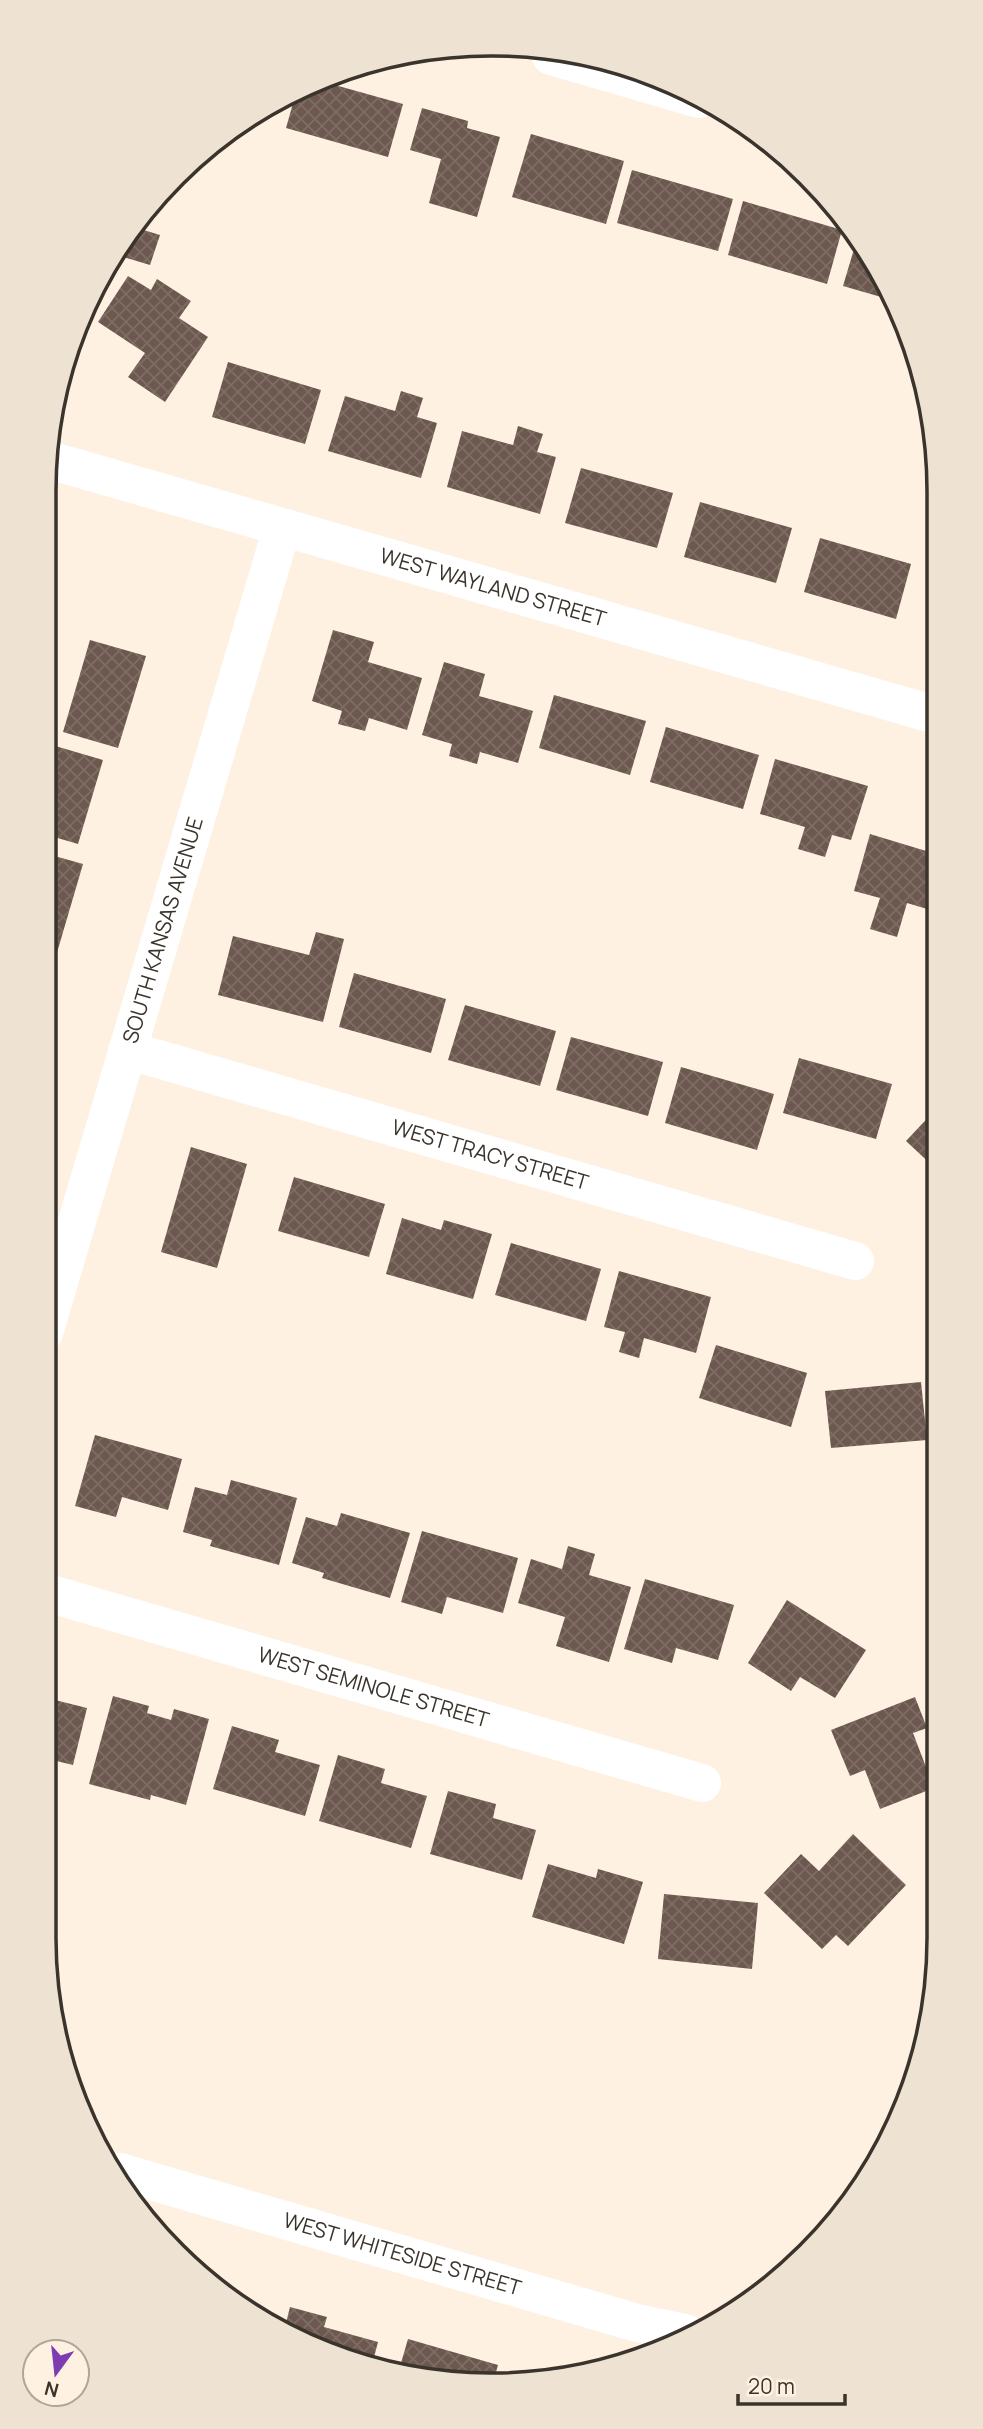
<svg xmlns="http://www.w3.org/2000/svg" width="983" height="2429" viewBox="0 0 983 2429" font-family="Manrope,sans-serif">
	<defs>
		<pattern id="building-cross-hatch" width="8" height="8" patternUnits="userSpaceOnUse" patternTransform="scale(1.75)"><rect width="8" height="8" fill="#6c584e"/><path d="M0 0l8 8M0 8l8-8" fill="none" stroke="#7e6d65"/></pattern>
	</defs>
	<rect width="100%" height="100%" fill="#fef1e1"/>
	<!-- building -->
	<g fill="url(#building-cross-hatch)">
		<polygon points="324,82 403,104 388,157 286,128 297,89"/>
		<polygon points="422,108 468,121 467,128 500,137 477,217 429,203 441,159 410,150"/>
		<polygon points="531,134 624,161 606,224 512,197"/>
		<polygon points="632,170 733,199 718,251 617,223"/>
		<polygon points="743,201 842,230 827,284 728,255"/>
		<polygon points="137,228 160,235 150,265 120,256"/>
		<polygon points="857,239 893,294 895,301 843,286"/>
		<polygon points="128,276 151,290 157,279 191,301 179,318 208,337 165,402 128,377 145,353 98,322"/>
		<polygon points="228,362 321,390 305,444 212,417"/>
		<polygon points="401,391 423,398 417,417 437,423 421,478 328,451 345,396 395,411"/>
		<polygon points="518,426 543,434 537,452 556,457 540,514 447,487 462,431 513,445"/>
		<polygon points="581,468 673,493 657,548 565,523"/>
		<polygon points="700,502 792,528 776,583 684,557"/>
		<polygon points="820,538 911,564 896,619 804,592"/>
		<polygon points="333,630 374,642 368,662 422,678 407,730 369,718 365,731 338,724 342,711 312,701"/>
		<polygon points="90,640 146,656 118,748 63,732"/>
		<polygon points="444,662 485,674 479,696 533,711 518,763 480,752 477,764 449,756 452,744 422,735"/>
		<polygon points="554,695 646,721 630,775 539,748"/>
		<polygon points="666,727 759,755 743,809 650,782"/>
		<polygon points="52,745 103,760 78,844 44,834 44,774"/>
		<polygon points="775,759 868,786 851,840 832,835 825,857 798,849 805,827 760,814"/>
		<polygon points="870,834 936,854 937,912 907,903 897,937 870,929 880,898 854,891"/>
		<polygon points="44,853 83,864 56,956 44,953"/>
		<polygon points="316,932 344,939 323,1022 218,995 233,936 309,955"/>
		<polygon points="354,973 446,999 431,1053 339,1027"/>
		<polygon points="465,1005 556,1031 540,1086 448,1060"/>
		<polygon points="571,1037 663,1062 648,1116 556,1090"/>
		<polygon points="799,1058 892,1084 876,1139 783,1113"/>
		<polygon points="681,1067 774,1094 757,1150 665,1123"/>
		<polygon points="937,1108 937,1170 906,1141"/>
		<polygon points="191,1147 247,1164 217,1268 161,1252"/>
		<polygon points="294,1177 385,1204 369,1257 278,1231"/>
		<polygon points="402,1218 441,1230 444,1220 492,1234 473,1299 386,1274"/>
		<polygon points="511,1243 601,1269 586,1321 495,1295"/>
		<polygon points="619,1271 711,1297 696,1353 644,1338 639,1358 619,1352 625,1332 604,1327"/>
		<polygon points="716,1345 807,1373 791,1427 699,1398"/>
		<polygon points="921,1382 927,1440 831,1448 825,1391"/>
		<polygon points="95,1435 182,1459 168,1510 122,1497 116,1517 75,1506"/>
		<polygon points="231,1480 297,1498 279,1565 210,1546 212,1540 183,1532 195,1487 227,1495"/>
		<polygon points="341,1513 410,1533 390,1598 322,1578 324,1573 292,1563 306,1517 337,1526"/>
		<polygon points="422,1531 518,1558 503,1613 447,1597 442,1614 401,1602"/>
		<polygon points="568,1546 595,1554 589,1575 631,1587 609,1662 556,1646 565,1617 518,1603 531,1559 562,1569"/>
		<polygon points="645,1579 734,1605 718,1660 676,1648 672,1663 624,1649"/>
		<polygon points="787,1600 866,1650 835,1698 800,1677 791,1691 748,1663"/>
		<polygon points="44,1674 57,1677 51,1699 87,1708 73,1765 44,1758"/>
		<polygon points="113,1696 149,1706 147,1713 171,1720 174,1709 209,1719 186,1805 151,1795 150,1800 89,1784"/>
		<polygon points="915,1697 927,1728 913,1733 934,1788 880,1809 865,1770 850,1776 831,1730"/>
		<polygon points="232,1726 279,1740 275,1752 320,1765 305,1816 213,1789"/>
		<polygon points="338,1755 385,1769 381,1783 427,1796 411,1848 319,1821"/>
		<polygon points="448,1791 496,1804 493,1818 536,1830 522,1880 430,1854"/>
		<polygon points="853,1834 906,1885 848,1946 836,1935 822,1949 764,1893 801,1854 819,1871"/>
		<polygon points="548,1864 596,1878 598,1869 643,1882 624,1944 532,1917"/>
		<polygon points="664,1894 758,1903 752,1969 658,1959"/>
		<polygon points="290,2307 327,2317 324,2327 378,2342 373,2361 284,2331"/>
		<polygon points="408,2339 498,2365 494,2379 433,2381 399,2370"/>
	</g>
	<g fill="none" stroke-linecap="round" stroke-linejoin="round">
		<!-- minor -->
		<g stroke="#fff" stroke-width="38">
			<polyline points="551,56 699,99"/>
			<path id="s1" d="M49 460 936 715"/>
			<path id="s2" d="M127 1050 855 1261"/>
			<path id="s3" d="M44 1333 282 528"/>
			<path id="s4" d="M44 1592 702 1783"/>
			<path id="s5" d="M120 2172 637 2323 685 2333"/>
		</g>
	</g>
	<g text-anchor="middle" stroke-width="7" stroke-linejoin="round" paint-order="stroke">
		<!-- street labels -->
		<g font-size="21" fill="#3a342c" stroke="#fef1e1">
			<text dy="7" stroke="none"><textPath href="#s1" startOffset="462">WEST WAYLAND STREET</textPath></text>
			<text dy="7" stroke="none"><textPath href="#s3" startOffset="420">SOUTH KANSAS AVENUE</textPath></text>
			<text dy="7" stroke="none"><textPath href="#s2" startOffset="378">WEST TRACY STREET</textPath></text>
			<text dy="7" stroke="none"><textPath href="#s4" startOffset="343">WEST SEMINOLE STREET</textPath></text>
			<text dy="7" stroke="none"><textPath href="#s5" startOffset="294">WEST WHITESIDE STREET</textPath></text>
		</g>
	</g>
	<!-- crop -->
	<path d="M0 0H983V2429H0ZM491 56H492A435 435 0 0 1 927 491V1938A435 435 0 0 1 492 2373H491A435 435 0 0 1 56 1938V491A435 435 0 0 1 491 56Z" fill="#eee2d3" fill-rule="evenodd"/>
	<path fill="none" stroke="#3a342c" stroke-width="3.5" d="M491 56H492A435 435 0 0 1 927 491V1938A435 435 0 0 1 492 2373H491A435 435 0 0 1 56 1938V491A435 435 0 0 1 491 56Z"/>
	<!-- north arrow -->
	<g transform="translate(56 2373) rotate(195)"><circle r="33" fill="#fef1e1" stroke="#b0a599" stroke-width="2"/>
	<path d="M0-5L12 26L0 18L-12 26Z" fill="#7d3db1"/>
	<text y="-10" font-size="19" font-weight="bold" text-anchor="middle" fill="#3a342c">N</text>
	</g>
	<!-- scale -->
	<path d="M738 2394v10h107v-10" fill="none" stroke="#3a342c" stroke-width="3.5"/>
	<text x="748" y="2394" font-size="21" fill="#3a342c" stroke="#fef1e1" stroke-width="5" paint-order="stroke">20 m</text>
</svg>
